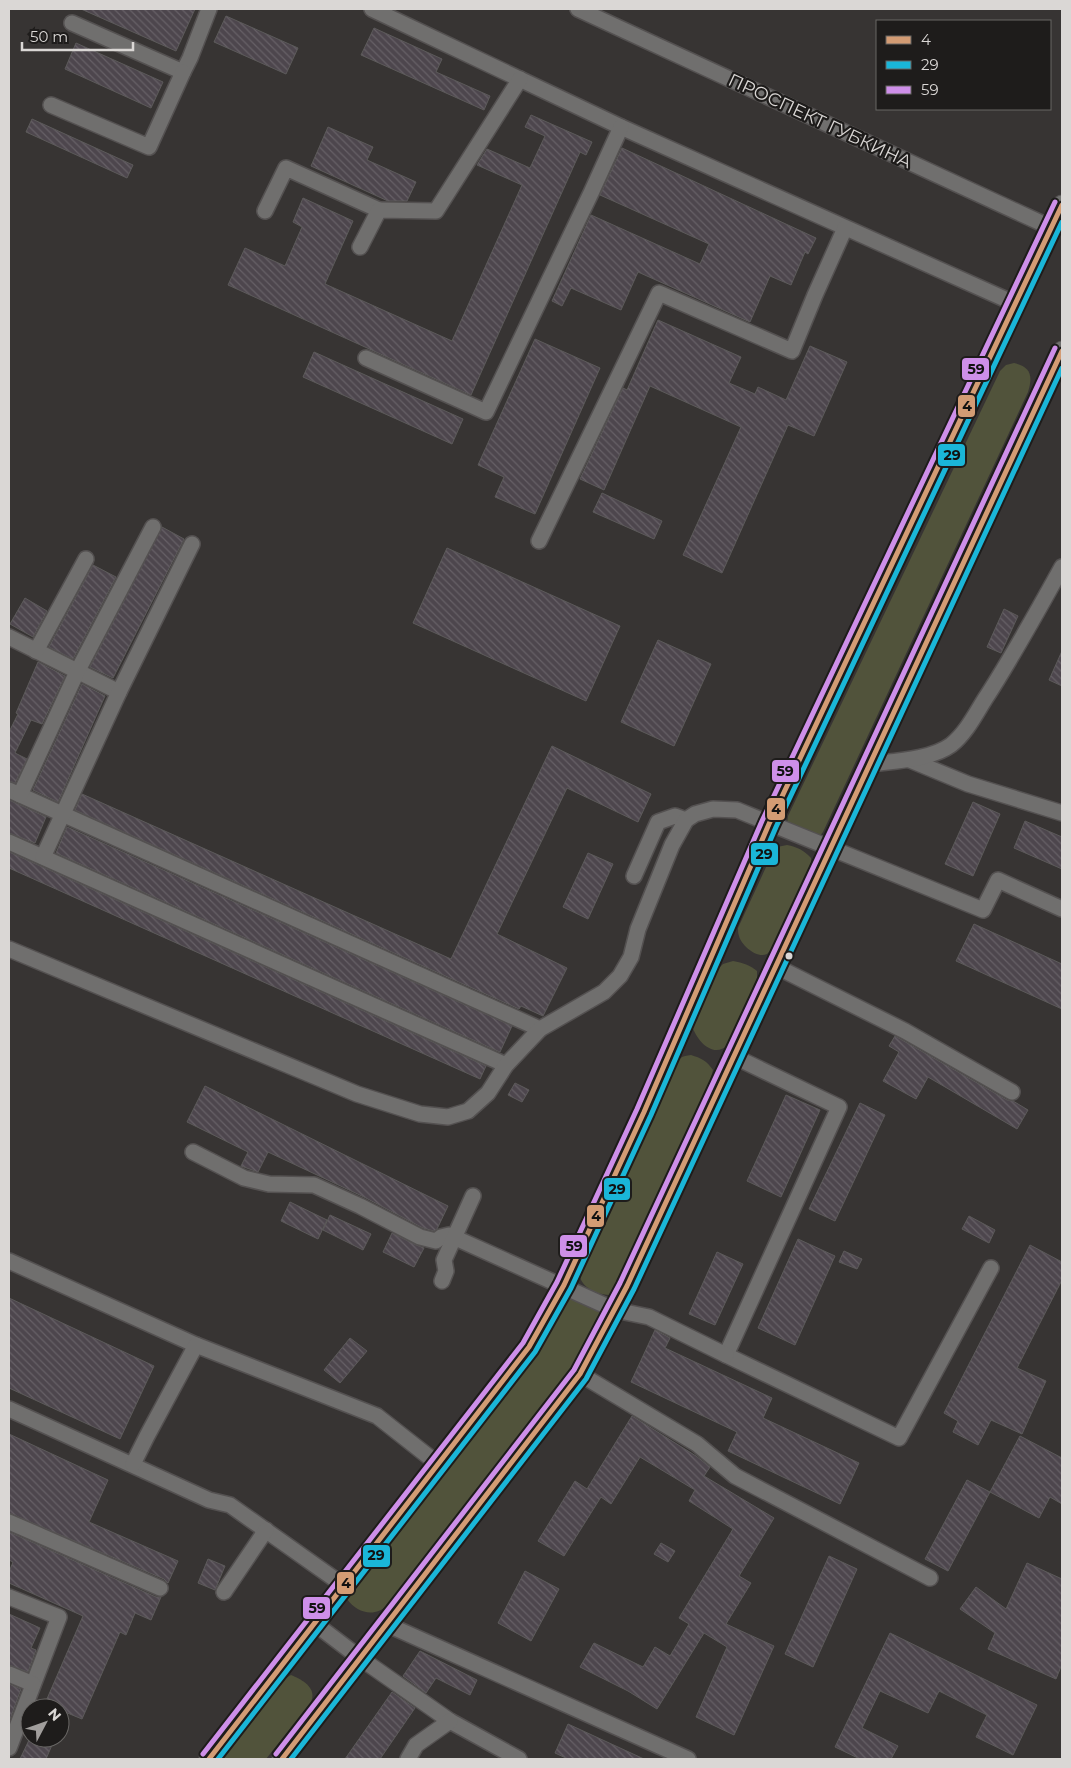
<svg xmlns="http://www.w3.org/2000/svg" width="1071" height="1768" viewBox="0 0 1071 1768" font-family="Montserrat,sans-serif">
	<defs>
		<pattern id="building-back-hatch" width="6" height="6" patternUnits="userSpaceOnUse" patternTransform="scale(1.25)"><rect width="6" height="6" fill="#4d464d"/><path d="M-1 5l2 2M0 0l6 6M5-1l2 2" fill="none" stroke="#666066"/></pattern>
	</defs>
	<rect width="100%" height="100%" fill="#373433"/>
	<!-- grass -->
	<g fill="#51533b">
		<path d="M1014 363C1031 367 1033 376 1028 392L823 832 820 836 787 824 788 816 1000 371 1006 365Z"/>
		<path d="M787 845C797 847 804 850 811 858V863L772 948C771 950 769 952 767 954 757 959 741 945 739 936 738 933 738 931 738 928L772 854 777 847Z"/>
		<path d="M733 961C743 963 750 965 757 971V978L728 1045C713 1059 697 1041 692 1026L717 970 723 964Z"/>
		<path d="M691 1055C701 1058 707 1061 713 1070L708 1088 619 1287 609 1295C594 1294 578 1286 579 1269L674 1067C678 1058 682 1056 691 1055Z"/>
		<path d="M579 1298 596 1308 600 1314 598 1323 571 1370 387 1605C375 1618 357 1613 347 1599L348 1593 540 1348 563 1306 568 1299Z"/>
		<path d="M291 1675C303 1680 317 1688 311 1702L266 1759H223L286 1678Z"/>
	</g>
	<!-- building -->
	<g fill="url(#building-back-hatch)" stroke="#5c5a5a">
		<polygon points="81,9 195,9 176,51"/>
		<polygon points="226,16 298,48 286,74 214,42"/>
		<polygon points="374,28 442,59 436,72 490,96 484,110 361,55"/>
		<polygon points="76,43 163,82 151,108 65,69"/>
		<polygon points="531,115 592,142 586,155 580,152 471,395 228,285 245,248 285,266 302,227 293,222 303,198 353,221 325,284 452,341 522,185 477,165 487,149 530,168 545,136 525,127"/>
		<polygon points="32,119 133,165 127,178 26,132"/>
		<polygon points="328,127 373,147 367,160 416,182 407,201 388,201 311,166"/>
		<polygon points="622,148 816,238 808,254 805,252 791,285 770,276 750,322 638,272 621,310 571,288 562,306 552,301 591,215 700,264 709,244 600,195"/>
		<polygon points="658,320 741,357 729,383 755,394 758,387 786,400 810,346 847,362 814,436 788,425 722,573 683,555 741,427 650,386 604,490 580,479 623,388 627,390"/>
		<polygon points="535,339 600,368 535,514 495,497 504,477 478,465"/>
		<polygon points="314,352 463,419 452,444 303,377"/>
		<polygon points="602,493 662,521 654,539 593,512"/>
		<polygon points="162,527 184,539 113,678 90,667"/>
		<polygon points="447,548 620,626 586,701 413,623"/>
		<polygon points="93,565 116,577 73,659 49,647"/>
		<polygon points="25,598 47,611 33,637 10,624"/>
		<polygon points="1004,609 1018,616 1001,653 987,647"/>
		<polygon points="658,640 711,664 674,746 621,722"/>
		<polygon points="1062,651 1062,686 1049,680"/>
		<polygon points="38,662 65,676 42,724 31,720 15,753 27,759 15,783 9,781 9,732 18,714 16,713"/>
		<polygon points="82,684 105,696 58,802 33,790"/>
		<polygon points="552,746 651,794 638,822 567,788 497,934 567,968 543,1016 521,1006 519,1009 75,810 82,794 451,959"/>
		<polygon points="9,800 46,817 35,843 9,833"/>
		<polygon points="973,802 1000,814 973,876 945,864"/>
		<polygon points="1025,821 1062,837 1062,869 1014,848"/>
		<polygon points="67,827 512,1026 500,1052 56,853"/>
		<polygon points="9,852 486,1066 480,1079 9,868"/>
		<polygon points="588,853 613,864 588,919 563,907"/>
		<polygon points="974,924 1062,964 1062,1009 956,961"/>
		<polygon points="895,1036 1007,1100 1013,1101 1028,1110 1017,1129 928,1077 916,1099 883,1081 899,1052 889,1046"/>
		<polygon points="515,1083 529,1090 522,1102 508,1095"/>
		<polygon points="205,1086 448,1206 437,1229 434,1231 423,1228 364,1197 268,1152 258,1172 241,1166 248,1152 187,1122"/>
		<polygon points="786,1095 820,1110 781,1197 747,1181"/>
		<polygon points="860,1103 885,1115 835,1221 809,1209"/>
		<polygon points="290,1202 327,1220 318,1239 281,1221"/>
		<polygon points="330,1215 371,1234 363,1250 323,1230"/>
		<polygon points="969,1216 995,1230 989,1243 962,1229"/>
		<polygon points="392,1233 416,1245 424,1248 414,1267 383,1252"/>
		<polygon points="798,1239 835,1256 795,1345 758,1328"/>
		<polygon points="1030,1245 1062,1262 1062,1280 1017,1368 1046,1381 1022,1434 991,1420 978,1445 953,1432 958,1421 944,1413"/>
		<polygon points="844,1251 862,1259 857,1269 839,1262"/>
		<polygon points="717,1252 743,1264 715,1325 689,1314"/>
		<polygon points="9,1298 154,1366 120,1439 9,1388"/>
		<polygon points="655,1330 670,1338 665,1348 772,1398 763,1418 859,1463 840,1504 728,1451 737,1432 631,1382"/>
		<polygon points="350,1338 367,1351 340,1383 324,1370"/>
		<polygon points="632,1416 696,1456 710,1467 704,1476 774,1518 739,1576 751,1583 726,1624 774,1646 734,1735 696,1717 727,1647 704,1633 657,1709 628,1691 580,1667 594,1643 643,1667 655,1647 670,1656 689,1624 679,1618 733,1529 689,1501 695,1490 640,1457 611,1504 601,1497 564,1556 538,1541 575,1481 587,1489"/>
		<polygon points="9,1434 108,1480 89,1522 178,1561 168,1583 164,1579 9,1513"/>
		<polygon points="1020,1436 1062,1458 1062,1504 1050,1497 1039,1518 990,1492"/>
		<polygon points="967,1480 990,1492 948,1571 925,1559"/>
		<polygon points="9,1532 156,1597 161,1597 151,1620 135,1613 126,1635 120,1632 82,1719 60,1710 60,1708 43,1708 83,1616 9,1583 9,1572 13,1562 9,1560"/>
		<polygon points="661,1543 675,1551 668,1562 654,1554"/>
		<polygon points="829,1556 857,1569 813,1667 785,1654"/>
		<polygon points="208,1559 225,1566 215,1590 198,1583"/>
		<polygon points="1027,1563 1062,1579 1062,1664 1056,1679 988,1649 995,1633 960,1609 976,1587 1006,1609"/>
		<polygon points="525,1571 559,1589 531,1641 498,1623"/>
		<polygon points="9,1614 40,1628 31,1648 36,1650 28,1672 9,1665"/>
		<polygon points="890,1633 1037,1705 1013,1755 976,1737 987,1715 939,1691 928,1713 880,1691 862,1728 898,1746 891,1759 860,1759 835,1747"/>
		<polygon points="420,1651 477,1680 470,1695 436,1678 426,1693 403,1676"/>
		<polygon points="9,1684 21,1689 9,1722"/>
		<polygon points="392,1692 415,1708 380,1759 345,1759"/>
		<polygon points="568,1724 644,1759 568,1759 555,1753"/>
		<polygon points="30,1738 55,1738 46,1759 20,1759"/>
	</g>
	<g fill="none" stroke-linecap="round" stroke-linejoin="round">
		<defs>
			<g id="minor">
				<polyline points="372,9 621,127 1016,304"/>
				<polyline points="578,9 1052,228"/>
				<polyline points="72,23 183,72 190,58 209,9"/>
				<polyline points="51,105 149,147 183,72"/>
				<polyline points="265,211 286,168 379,210"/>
				<polyline points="360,247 379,210 436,211 520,79"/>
				<polyline points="366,358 486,412 591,193 621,127"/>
				<polyline points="539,541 659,293 792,351 815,295 845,228"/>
				<polyline points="9,637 119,692"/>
				<polyline points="36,651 86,559"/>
				<polyline points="910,760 968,784 1062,813"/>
				<path d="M870 764C894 761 930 760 951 745 966 733 975 715 985 699 1013 656 1037 612 1062 567"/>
				<polyline points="9,790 540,1029"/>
				<polyline points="20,795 77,672 153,527"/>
				<polyline points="9,842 506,1065"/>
				<polyline points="43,857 119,692 192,544"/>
				<polyline points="634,876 658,822 675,816 686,820"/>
				<polyline points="9,949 357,1094 420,1114 448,1117 468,1111 488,1093 506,1065 540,1029 604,992 620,976 631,957 638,929 672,845 686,820 695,814 713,809 737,810 983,910 998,880 1062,909"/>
				<polyline points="775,966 905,1031 1012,1092"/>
				<polyline points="733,1056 839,1107 726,1355 899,1438 991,1268"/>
				<polyline points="193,1152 244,1178 269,1184 314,1185 360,1206 420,1237 436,1241 441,1237 449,1235 615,1310 649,1317 726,1355"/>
				<polyline points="9,1261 196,1345"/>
				<polyline points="442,1281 446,1271 444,1260 473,1196"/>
				<polyline points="580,1374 697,1444 735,1476 930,1578"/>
				<polyline points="9,1409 209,1500 230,1505 343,1585"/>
				<polyline points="133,1464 147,1436 196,1345 377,1416 438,1464"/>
				<polyline points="9,1522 160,1588"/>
				<polyline points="224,1592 266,1530"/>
				<polyline points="9,1597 59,1617 9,1748"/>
				<polyline points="314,1623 360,1658 450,1721 519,1759"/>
				<polyline points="386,1624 688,1759"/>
				<polyline points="9,1674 33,1684"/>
				<polyline points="408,1759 416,1745 450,1721"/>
			</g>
			<g id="major">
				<polyline points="209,1759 529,1347 564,1285 644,1112 769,824 1062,205"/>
				<polyline points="282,1759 580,1374 627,1286 1062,351"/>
			</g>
		</defs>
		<!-- minor casing -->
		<use href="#minor" stroke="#545151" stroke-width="18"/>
		<!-- major casing -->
		<use href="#major" stroke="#545151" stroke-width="21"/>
		<!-- minor -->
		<use href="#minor" stroke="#706f6e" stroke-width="15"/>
		<!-- major -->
		<use href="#major" stroke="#70706e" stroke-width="19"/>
		<defs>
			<g id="bus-1">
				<polyline points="209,1759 529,1347 564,1285 644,1112 769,824 1062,205"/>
				<polyline points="282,1759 580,1374 627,1286 1062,351"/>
			</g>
			<g id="bus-2">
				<polyline points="218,1759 535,1352 571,1288 651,1115 776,827 1062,222"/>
				<polyline points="291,1759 586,1379 634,1289 1062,368"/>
			</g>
			<g id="bus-3">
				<polyline points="203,1754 523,1343 557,1282 637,1109 762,821 1055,202"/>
				<polyline points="276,1754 574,1370 620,1283 1055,348"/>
			</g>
		</defs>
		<!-- bus-1 casing -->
		<use href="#bus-1" stroke="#1e1c1b" stroke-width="9"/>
		<!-- bus-2 casing -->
		<use href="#bus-2" stroke="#1e1c1b" stroke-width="9"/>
		<!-- bus-3 casing -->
		<use href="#bus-3" stroke="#1e1c1b" stroke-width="9"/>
		<!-- bus-1 -->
		<use href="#bus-1" stroke="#d39c74" stroke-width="5"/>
		<!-- bus-2 -->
		<use href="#bus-2" stroke="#1ab6d8" stroke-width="5"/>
		<!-- bus-3 -->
		<use href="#bus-3" stroke="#ce8fe9" stroke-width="5"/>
	</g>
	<!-- markers -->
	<circle fill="#dad7d5" stroke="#1e1c1b" stroke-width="2" cx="789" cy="956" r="4.5"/>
	<g text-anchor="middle" stroke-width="4.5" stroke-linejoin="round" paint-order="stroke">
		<!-- street labels -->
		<g font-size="18" fill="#dad7d5" stroke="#1e1c1b">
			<text transform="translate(820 121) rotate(25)" y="6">ПРОСПЕКТ ГУБКИНА</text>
		</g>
	</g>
	<g stroke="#1e1c1b" stroke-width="2">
		<rect x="961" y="357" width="29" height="24" rx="5" fill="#ce8fe9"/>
		<rect x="957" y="394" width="19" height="24" rx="5" fill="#d39c74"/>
		<rect x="937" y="443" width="29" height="24" rx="5" fill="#1ab6d8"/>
		<rect x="771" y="759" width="29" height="24" rx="5" fill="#ce8fe9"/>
		<rect x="766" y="797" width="20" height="24" rx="5" fill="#d39c74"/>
		<rect x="750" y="842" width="29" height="24" rx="5" fill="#1ab6d8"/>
		<rect x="603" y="1177" width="28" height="24" rx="5" fill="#1ab6d8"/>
		<rect x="586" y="1204" width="19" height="24" rx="5" fill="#d39c74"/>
		<rect x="559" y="1234" width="29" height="24" rx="5" fill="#ce8fe9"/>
		<rect x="362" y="1544" width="29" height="24" rx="5" fill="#1ab6d8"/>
		<rect x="336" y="1571" width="19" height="24" rx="5" fill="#d39c74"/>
		<rect x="302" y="1596" width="29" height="24" rx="5" fill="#ce8fe9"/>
	</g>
	<g font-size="14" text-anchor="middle" font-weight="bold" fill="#111">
		<text x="976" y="374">59</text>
		<text x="967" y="411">4</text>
		<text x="952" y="460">29</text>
		<text x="785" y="776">59</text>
		<text x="776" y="814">4</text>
		<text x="764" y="859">29</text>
		<text x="617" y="1194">29</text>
		<text x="596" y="1221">4</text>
		<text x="574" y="1251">59</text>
		<text x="376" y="1560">29</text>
		<text x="346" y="1588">4</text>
		<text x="317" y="1613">59</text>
	</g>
	<!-- border -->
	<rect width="1071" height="1768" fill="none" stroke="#dad7d5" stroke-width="20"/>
	<!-- legend -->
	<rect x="876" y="20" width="175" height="90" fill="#1e1c1b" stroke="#696765"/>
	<rect x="886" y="36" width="25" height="8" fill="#d39c74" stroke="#696765"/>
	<text x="921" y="45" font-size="15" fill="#dad7d5">4</text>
	<rect x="886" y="61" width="25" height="8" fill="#1ab6d8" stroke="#696765"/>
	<text x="921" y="70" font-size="15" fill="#dad7d5">29</text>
	<rect x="886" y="86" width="25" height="8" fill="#ce8fe9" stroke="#696765"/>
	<text x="921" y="95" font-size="15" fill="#dad7d5">59</text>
	<!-- north arrow -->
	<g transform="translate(45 1723) rotate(49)"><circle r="24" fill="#1e1c1b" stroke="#696765"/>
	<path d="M0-4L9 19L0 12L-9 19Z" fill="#a19e9c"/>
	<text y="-8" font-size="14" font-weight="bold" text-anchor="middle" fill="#dad7d5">N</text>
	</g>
	<!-- scale -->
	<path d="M22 42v8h111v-8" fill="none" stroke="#dad7d5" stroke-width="2.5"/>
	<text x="30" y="42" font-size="15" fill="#dad7d5" stroke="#1e1c1b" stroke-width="4" paint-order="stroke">50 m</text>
</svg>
